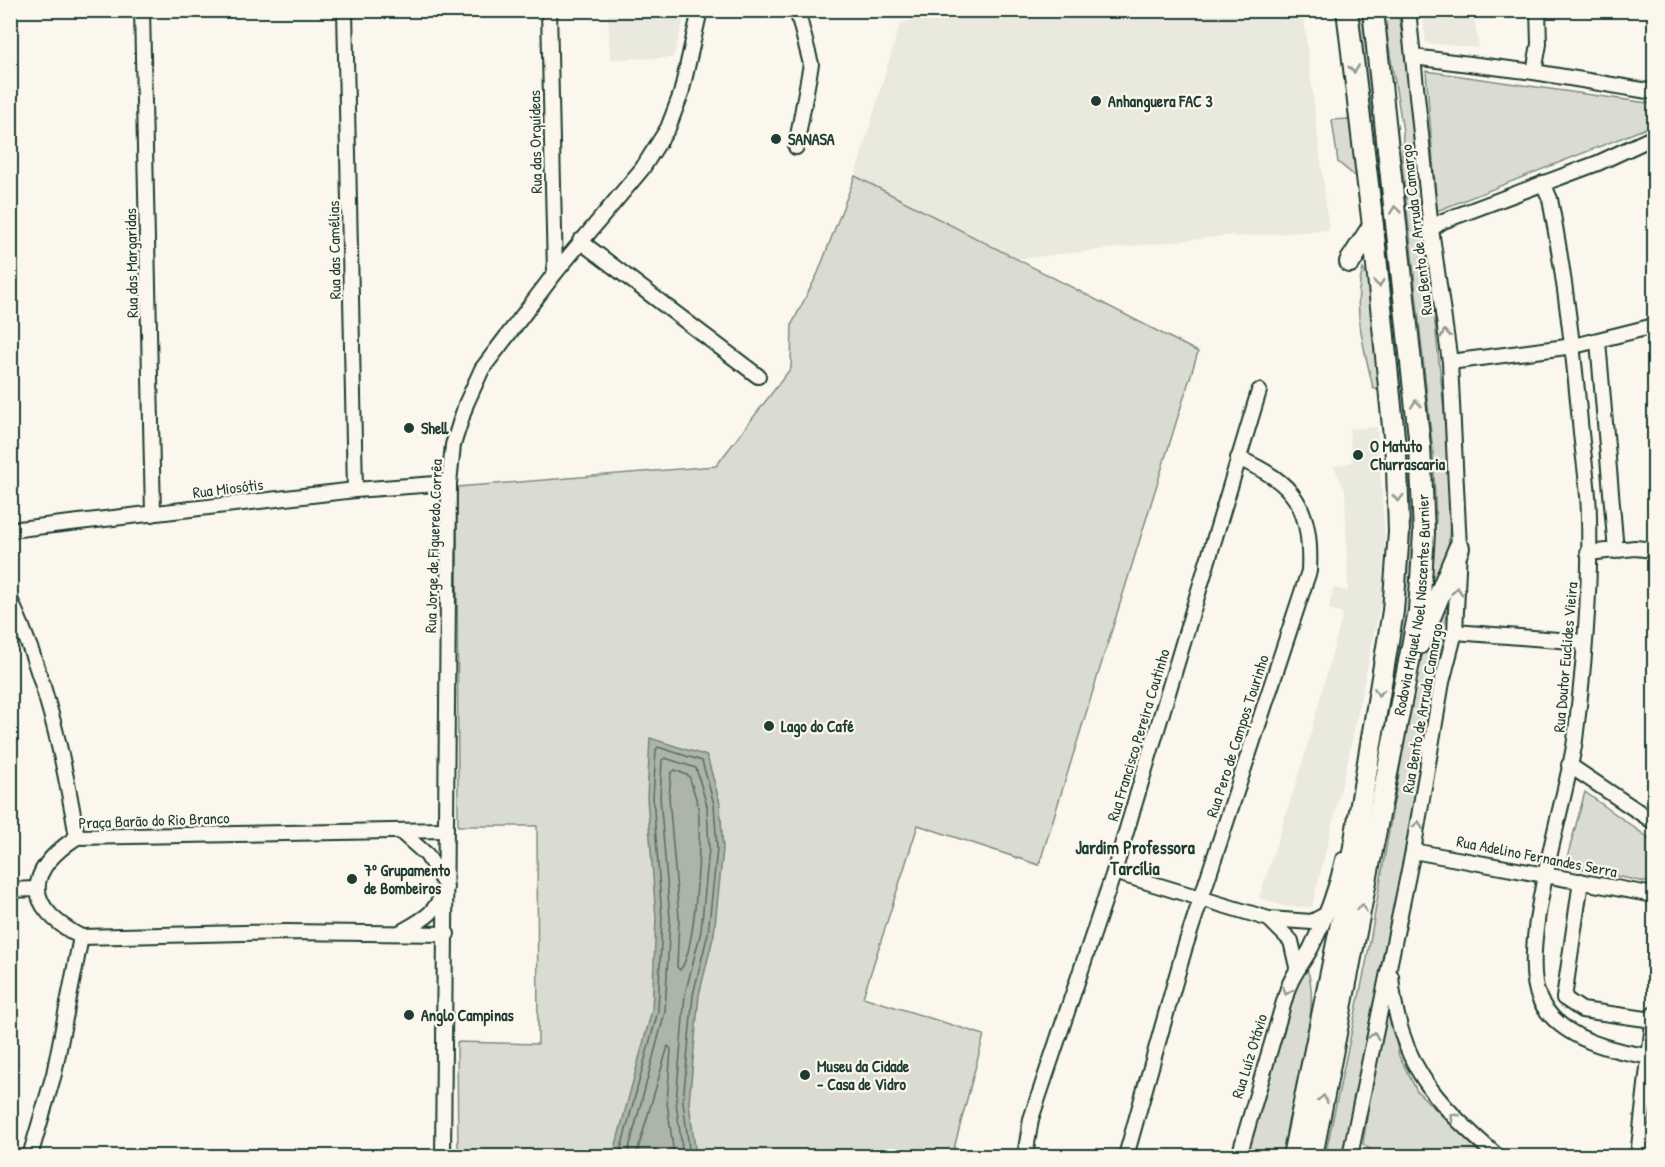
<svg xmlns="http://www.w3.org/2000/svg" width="1665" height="1167" viewBox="0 0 1665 1167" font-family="'Patrick Hand',sans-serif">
	<rect width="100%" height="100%" fill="#fbf7ec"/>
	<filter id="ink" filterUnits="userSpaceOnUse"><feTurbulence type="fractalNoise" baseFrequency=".0167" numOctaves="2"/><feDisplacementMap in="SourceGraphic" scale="12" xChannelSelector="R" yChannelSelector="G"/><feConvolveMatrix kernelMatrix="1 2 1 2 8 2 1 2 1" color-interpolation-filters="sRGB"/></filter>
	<g filter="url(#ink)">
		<!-- built -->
		<g fill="#eae9de">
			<polygon points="959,10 1303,11 1329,230 1234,237 1233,235 1017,259 855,176 900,23"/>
			<polygon points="608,11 686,11 673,58 610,59"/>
			<polygon points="1422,11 1473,11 1479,48 1426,43"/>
			<polygon points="1377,427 1385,541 1382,597 1347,764 1312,907 1288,907 1259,898 1306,751 1343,613 1329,609 1333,588 1348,591 1345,491 1334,466 1352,462 1349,429"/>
		</g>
		<!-- green -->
		<g fill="#dbdcd1" stroke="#7d8c82" stroke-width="1.5">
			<polygon points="1352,11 1364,11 1404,361 1417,524 1409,622 1308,1106 1405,576"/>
			<polygon points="1383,11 1398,11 1411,92 1452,487 1448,553 1436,585 1430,577 1436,519 1433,452 1402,162 1403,131"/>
			<polygon points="1426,71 1654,104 1654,125 1437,211"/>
			<polygon points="1349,119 1356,177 1338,162 1332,120"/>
			<polygon points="855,176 1198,352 1039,865 918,825 863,997 984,1035 952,1156 458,1156 457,1042 538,1044 537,826 458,826 457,487 716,466 791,368 792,324 818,273"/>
			<path d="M1363 269 1368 278 1379 391 1373 388C1365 350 1351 308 1363 269Z"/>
			<polygon points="1447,611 1392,926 1343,1156 1325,1156 1367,959 1418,662 1441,613"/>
			<polygon points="1585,792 1654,842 1654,884 1565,865"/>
			<path d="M1307 969C1322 1005 1294 1092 1286 1132L1290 1143 1287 1156H1246L1299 973Z"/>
			<polygon points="1386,991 1399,1056 1417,1091 1483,1156 1378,1156 1363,1144"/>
		</g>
		<!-- water -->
		<polygon fill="#adb4aa" stroke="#74847b" stroke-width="1.5" points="650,738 707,756 720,803 723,849 714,934 699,995 689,1103 696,1156 613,1156 652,1010 656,918 647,797"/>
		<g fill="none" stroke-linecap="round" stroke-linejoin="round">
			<!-- shore -->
			<g stroke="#586d63" stroke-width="1.5">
				<path d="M675 770 689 776C692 786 696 797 698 807 702 833 696 953 680 970L677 967 679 917 669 797 671 773Z"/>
				<polyline points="619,1156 658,1011 662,918 653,797 656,750 658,747 702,761 714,804 717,849 708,933 693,995 683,1102 690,1156"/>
				<polyline points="627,1156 665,1012 670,918 660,797 662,760 665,758 696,768 707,806 709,849 701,931 685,994 676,1102 683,1156"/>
				<polyline points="636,1156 668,1046 671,1049 667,1102 674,1156"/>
			</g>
			<defs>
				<g id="minor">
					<polyline points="142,10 153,514"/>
					<polyline points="345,10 355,490"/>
					<polyline points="549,10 555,273"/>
					<polyline points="1413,57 1534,72 1654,92"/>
					<polyline points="1534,72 1539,44 1538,10"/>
					<polyline points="796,147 811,64 797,10"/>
					<path d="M1543 183 1550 199C1565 277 1574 354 1581 433 1584 462 1589 490 1589 518 1591 592 1584 667 1575 740 1567 799 1516 950 1540 1000 1560 1040 1615 1052 1654 1057"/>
					<polyline points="1431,229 1443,221 1598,163 1654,137"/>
					<polyline points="580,241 758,376"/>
					<polyline points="1598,341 1616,551"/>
					<polyline points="1450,362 1574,346 1654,326"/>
					<polyline points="10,530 355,490 449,483"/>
					<polyline points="1588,553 1635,548 1654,550"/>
					<path d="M10 599C45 675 63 754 77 837"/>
					<polyline points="1455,632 1584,642"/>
					<polyline points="1569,765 1654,822"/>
					<path d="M444 830 77 837C24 872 24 906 81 937L286 932 447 934"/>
					<path d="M400 831 427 855 446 887C435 914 426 918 401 932"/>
					<polyline points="1413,851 1654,895"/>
					<polyline points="1114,872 1269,919 1312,922 1325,915"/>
					<polyline points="1581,881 1564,998 1582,1010 1653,1020"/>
					<polyline points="10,890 36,889"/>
					<polyline points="1269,919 1291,941 1297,967"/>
					<path d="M1391 976C1398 1063 1434 1101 1497 1156"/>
					<polyline points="1648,1133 1648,1156"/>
					<polyline points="30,1156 54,1074 81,937"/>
					<polyline points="443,1156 449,483 453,445 466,404 482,369 555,273 642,169 668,128 681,94 700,10"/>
					<polyline points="1025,1156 1031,1119 1114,872 1259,391"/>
					<path d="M1126 1156 1184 950 1309 571C1312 507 1295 483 1238 458"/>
					<path d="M1239 1156 1288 988C1295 970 1303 963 1311 948 1325 920 1336 891 1343 860"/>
					<polyline points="1350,1156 1413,851 1442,682 1455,632 1459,548 1450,362 1431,229 1408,10"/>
					<polyline points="1638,1156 1654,1014"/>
				</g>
				<g id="highway">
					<polyline points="1350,262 1373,226"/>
					<polyline points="1419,644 1459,548"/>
					<polyline points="1293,1156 1342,919 1393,611 1399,532 1397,467 1373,226 1347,10"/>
					<path id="s1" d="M1312 1156 1419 611 1424 533 1420 446 1373 10"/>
				</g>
			</defs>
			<!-- minor casing -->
			<use href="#minor" stroke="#1f3d34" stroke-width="18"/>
			<!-- highway casing -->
			<use href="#highway" stroke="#1f3d34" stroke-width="24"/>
			<!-- minor -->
			<use href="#minor" stroke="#fbf7ec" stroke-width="14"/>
			<!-- highway -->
			<use href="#highway" stroke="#fbf7ec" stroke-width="20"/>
		</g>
		<!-- one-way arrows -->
		<defs><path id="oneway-chevron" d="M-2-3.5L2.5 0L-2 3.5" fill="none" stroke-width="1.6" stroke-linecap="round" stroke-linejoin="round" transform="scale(1.5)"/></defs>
		<g stroke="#8d9a90">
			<use href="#oneway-chevron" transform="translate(1354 69) rotate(83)"/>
			<use href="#oneway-chevron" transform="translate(1395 210) rotate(-96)"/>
			<use href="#oneway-chevron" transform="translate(1379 283) rotate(84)"/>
			<use href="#oneway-chevron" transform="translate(1445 334) rotate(-100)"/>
			<use href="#oneway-chevron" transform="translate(1416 404) rotate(-96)"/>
			<use href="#oneway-chevron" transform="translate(1398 498) rotate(89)"/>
			<use href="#oneway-chevron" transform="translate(1457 591) rotate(-87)"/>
			<use href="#oneway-chevron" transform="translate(1379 692) rotate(100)"/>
			<use href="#oneway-chevron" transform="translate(1418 825) rotate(-80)"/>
			<use href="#oneway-chevron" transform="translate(1362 908) rotate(-79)"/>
			<use href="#oneway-chevron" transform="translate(1287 991) rotate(110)"/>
			<use href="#oneway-chevron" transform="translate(1374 1036) rotate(-79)"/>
			<use href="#oneway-chevron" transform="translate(1323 1099) rotate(-78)"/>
			<use href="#oneway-chevron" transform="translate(1454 1117) rotate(-135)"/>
		</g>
	</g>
	<!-- markers -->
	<g fill="#1f3d34" stroke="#fbf7ec" stroke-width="2">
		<circle cx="1096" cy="101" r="6"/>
		<circle cx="776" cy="139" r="6"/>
		<circle cx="409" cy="428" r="6"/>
		<circle cx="1358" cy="455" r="6"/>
		<circle cx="769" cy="726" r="6"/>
		<circle cx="352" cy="879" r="6"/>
		<circle cx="409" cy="1015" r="6"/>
		<circle cx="805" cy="1075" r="6"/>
	</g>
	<g text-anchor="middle" stroke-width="4.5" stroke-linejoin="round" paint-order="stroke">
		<!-- poi labels -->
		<g font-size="16" font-weight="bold" fill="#1f3d34" stroke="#fbf7ec" text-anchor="start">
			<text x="1108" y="107">Anhanguera FAC 3</text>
			<text x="788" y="145">SANASA</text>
			<text x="421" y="434">Shell</text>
			<text x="1370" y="452">O Matuto<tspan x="1370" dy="18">Churrascaria</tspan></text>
			<text x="781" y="732">Lago do Café</text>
			<text x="364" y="876">7º Grupamento<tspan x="364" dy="18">de Bombeiros</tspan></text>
			<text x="421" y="1021">Anglo Campinas</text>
			<text x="817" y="1072">Museu da Cidade<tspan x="817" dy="18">- Casa de Vidro</tspan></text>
		</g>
		<!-- street labels -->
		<g font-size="16" fill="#1f3d34" stroke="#fbf7ec">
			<text transform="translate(535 142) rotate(-91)" y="6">Rua das Orquídeas</text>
			<text transform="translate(1416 230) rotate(-97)" y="6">Rua Bento de Arruda Camargo</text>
			<text transform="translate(334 250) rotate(-91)" y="6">Rua das Camélias</text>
			<text transform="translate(131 263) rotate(-91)" y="6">Rua das Margaridas</text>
			<text transform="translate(228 488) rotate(-7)" y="6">Rua Miosótis</text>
			<text transform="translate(433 546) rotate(-88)" y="6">Rua Jorge de Figueredo Corrêa</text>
			<text dy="6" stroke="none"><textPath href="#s1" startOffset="561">Rodovia Miguel Noel Nascentes Burnier</textPath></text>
			<text transform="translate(1565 657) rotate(-85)" y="6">Rua Doutor Euclides Vieira</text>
			<text transform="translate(1422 708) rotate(-80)" y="6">Rua Bento de Arruda Camargo</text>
			<text transform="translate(1138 735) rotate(-73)" y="6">Rua Francisco Pereira Coutinho</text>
			<text transform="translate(1237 736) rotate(-72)" y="6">Rua Pero de Campos Tourinho</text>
			<text transform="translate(154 820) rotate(-2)" y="6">Praça Barão do Rio Branco</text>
			<text transform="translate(1537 856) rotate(11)" y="6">Rua Adelino Fernandes Serra</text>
			<text transform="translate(1249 1056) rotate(-73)" y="6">Rua Luíz Otávio</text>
		</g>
		<!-- neighbourhood labels -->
		<g font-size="18" font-weight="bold" fill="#1f3d34" stroke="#fbf7ec">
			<text x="1135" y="854">Jardim Professora<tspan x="1135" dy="21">Tarcília</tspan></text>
		</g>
	</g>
	<!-- margin -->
	<rect width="1665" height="1167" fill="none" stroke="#fbf7ec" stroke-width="36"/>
	<rect x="18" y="18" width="1629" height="1131" fill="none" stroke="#1f3d34" stroke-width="2" filter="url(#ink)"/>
</svg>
